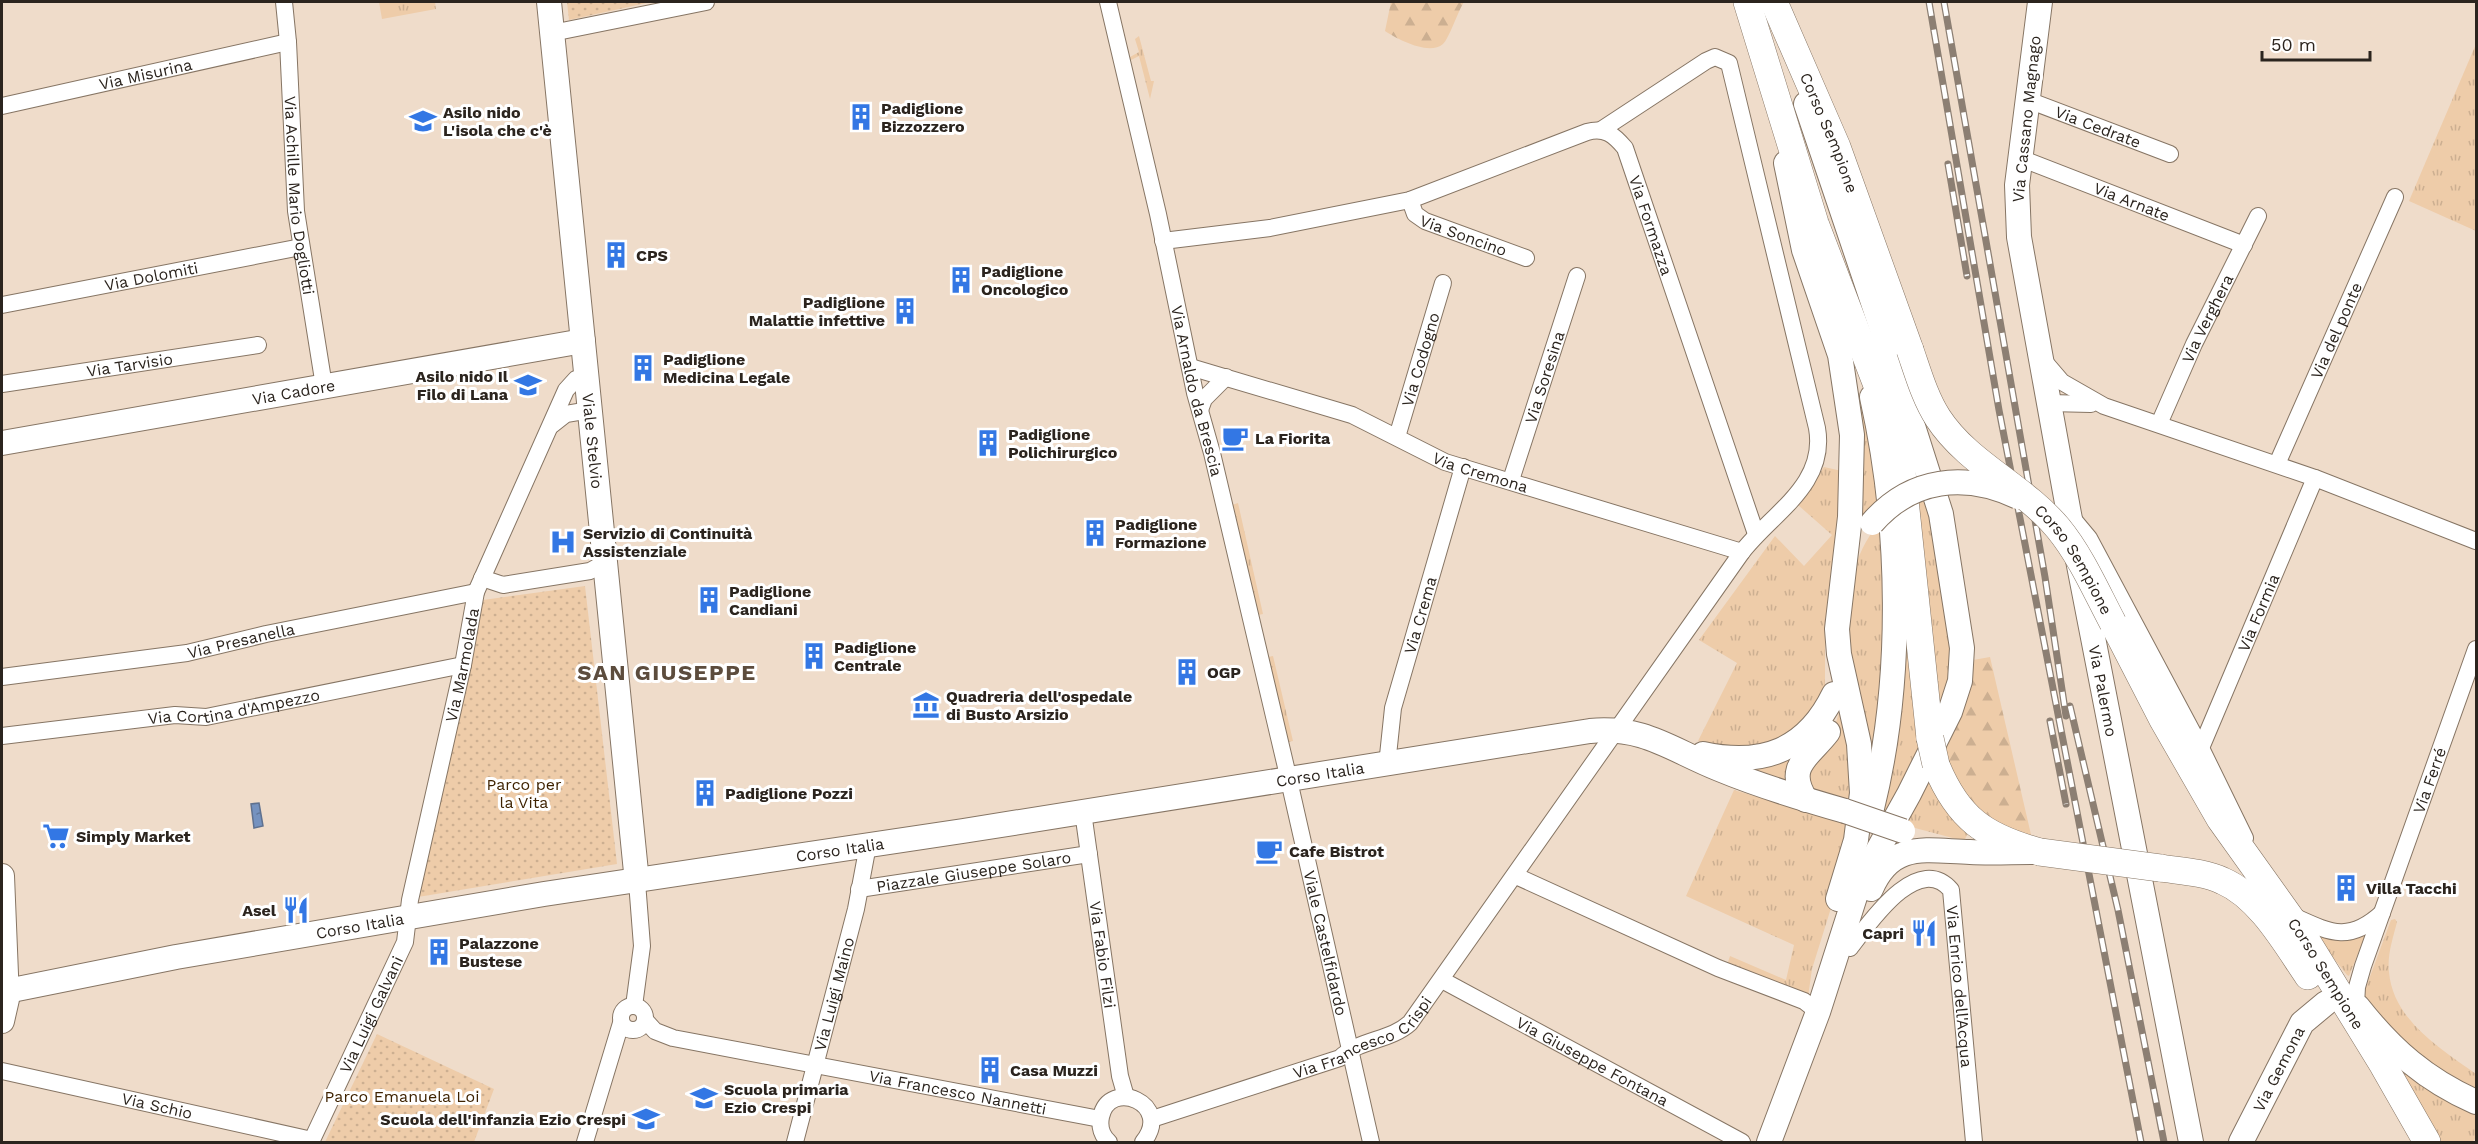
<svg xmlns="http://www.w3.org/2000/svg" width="2478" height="1144" viewBox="0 0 2478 1144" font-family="'Work Sans',sans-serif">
	<defs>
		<pattern id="grass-tufts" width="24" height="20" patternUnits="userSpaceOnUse" patternTransform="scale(1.5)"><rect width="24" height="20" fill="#eecca9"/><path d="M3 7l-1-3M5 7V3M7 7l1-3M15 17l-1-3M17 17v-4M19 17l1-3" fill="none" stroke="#ccaf91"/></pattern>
		<pattern id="forest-firs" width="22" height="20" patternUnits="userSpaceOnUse" patternTransform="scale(1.5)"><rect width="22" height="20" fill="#eecca9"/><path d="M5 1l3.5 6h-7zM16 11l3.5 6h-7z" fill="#ccaf91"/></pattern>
		<pattern id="park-dots" width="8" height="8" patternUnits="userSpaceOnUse" patternTransform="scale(1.5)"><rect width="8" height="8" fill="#eecca9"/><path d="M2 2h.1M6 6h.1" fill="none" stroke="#ccaf91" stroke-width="1.8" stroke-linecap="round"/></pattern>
		<pattern id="water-ripples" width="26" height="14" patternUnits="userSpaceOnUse" patternTransform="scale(1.5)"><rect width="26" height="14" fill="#7592bf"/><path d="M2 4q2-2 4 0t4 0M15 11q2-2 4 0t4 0" fill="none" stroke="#60779b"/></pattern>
	</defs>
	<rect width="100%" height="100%" fill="#efdcca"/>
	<!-- grass -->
	<g fill="url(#grass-tufts)">
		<polygon points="379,2 435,2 436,9 382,19"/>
		<polygon points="1139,36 1151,81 1154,81 1150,99 1139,56 1131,60 1130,57 1139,52 1135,39"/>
		<polygon points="2476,44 2476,231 2409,201"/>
		<polygon points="1838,336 1870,430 1880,497 1854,525"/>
		<polygon points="1909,441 1929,506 1951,638 1951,677 1938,712"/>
		<polygon points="1824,467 1842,471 1839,536 1825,623 1825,685 1816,712 1773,745 1721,748 1698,741 1737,663 1699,640 1775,536 1804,566 1832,535 1798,505"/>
		<polygon points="1238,503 1263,614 1258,615 1232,505"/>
		<path d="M1883 519V699L1867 772C1855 694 1822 583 1883 519Z"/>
		<polygon points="1904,591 1919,751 1904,782 1884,814 1881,803"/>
		<polygon points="1273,656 1293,741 1288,742 1268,657"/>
		<polygon points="1840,709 1845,716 1852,806 1816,796 1803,768 1834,729"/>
		<polygon points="1795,748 1787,782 1735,766"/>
		<polygon points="1926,775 1969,831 1964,841 1900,824"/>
		<polygon points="1734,790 1853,825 1845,863 1812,969 1808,997 1727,965 1730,956 1786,980 1794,945 1686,896"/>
		<path d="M2395 919 2397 922C2393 938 2387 955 2389 972 2393 1020 2441 1049 2476 1074V1096L2430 1071 2365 1000V990L2391 920Z"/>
		<polygon points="2313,932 2365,936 2349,976 2347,975"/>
		<polygon points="2395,1064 2476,1108 2476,1138 2472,1142 2436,1142"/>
	</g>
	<!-- forest -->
	<g fill="url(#forest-firs)">
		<path d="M1391 2H1464C1458 11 1449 39 1443 44 1429 56 1397 39 1385 31Z"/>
		<polygon points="1990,657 2032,839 1973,810 1943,754 1967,696 1973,660"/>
	</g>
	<!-- park -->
	<g fill="url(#park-dots)">
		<polygon points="567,2 651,2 569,20"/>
		<polygon points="585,586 617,864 418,897 415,890 483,600"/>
		<polygon points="377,1034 494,1089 474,1142 325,1142"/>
	</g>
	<!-- water -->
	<polygon fill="url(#water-ripples)" stroke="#5f718f" stroke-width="1.5" points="259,803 263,826 254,828 251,804"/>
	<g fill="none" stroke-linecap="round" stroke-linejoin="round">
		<defs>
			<g id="street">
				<path id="s1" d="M284 2 288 42 296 211 324 386"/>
				<path id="s2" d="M1108 2 1158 214 1195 393 1212 453 1285 763 1371 1142"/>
				<polyline points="552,33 706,2"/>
				<path id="s3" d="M2028 100 2170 154"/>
				<path id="s4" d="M2 106 288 42"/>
				<path id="s5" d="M2020 158 2244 245"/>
				<path id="s6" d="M1410 200 1415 214 1425 221 1526 258"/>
				<path id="s7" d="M1163 241 1270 228 1410 200 1587 132C1605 127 1614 135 1625 148L1756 534"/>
				<path id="s8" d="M2 305 301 247"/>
				<polyline points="2044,361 2062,382 2104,406 2315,478 2476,541"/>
				<path id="s9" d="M1190 367 1352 415 1445 462 1742 552"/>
				<path id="s10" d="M2 384 258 345"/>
				<polyline points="2049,403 2091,404"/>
				<polyline points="1200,410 1204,399 1226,377"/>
				<path id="s11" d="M2159 424 2194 344 2258 216"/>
				<polyline points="552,425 566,414 590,410"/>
				<path id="s12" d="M1397 437 1443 283"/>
				<path id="s13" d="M2277 464 2395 197"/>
				<path id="s14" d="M1511 480 1577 276"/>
				<polyline points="2069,514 2089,538 2201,748 2245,838"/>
				<polyline points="482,578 503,585 590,571 606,562"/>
				<path id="s15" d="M2 677 187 653 266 634 476 592"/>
				<path id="s16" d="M2 736 175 715 206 717 463 665"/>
				<path id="s17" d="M2201 748 2315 478"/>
				<path id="s18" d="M1387 765 1393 708 1463 467"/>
				<path id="s19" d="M1083 812 1120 1076 1126 1097"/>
				<polyline points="1516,876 1718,968 1804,1001 1818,1012"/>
				<path id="s20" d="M859 889 1089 854"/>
				<path d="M2291 915C2329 932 2348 944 2382 913"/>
				<path id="s21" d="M1850 948C1868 925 1917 851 1951 890L1974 1142"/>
				<path id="s22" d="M1442 980 1742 1142"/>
				<path id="s23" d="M2356 1004 2357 987 2363 966 2476 649"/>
				<circle cx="633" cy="1018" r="12"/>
				<polyline points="634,1006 642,946 637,882"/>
				<path id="s24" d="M645 1020 655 1031 673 1038 1100 1119"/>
				<path id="s25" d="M2 1071 312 1140"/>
				<path id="s26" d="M1152 1119 1340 1058C1360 1039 1390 1041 1410 1023L1742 552C1772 513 1827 485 1817 428L1729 63 1715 57 1706 61 1601 130"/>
				<path id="s27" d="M311 1142 405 942 410 900 463 665 476 592 566 390 576 379 587 375"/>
				<polyline points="585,1142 621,1023"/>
				<path id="s28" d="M795 1142 856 909 868 845"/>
				<path d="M1109 1142C1102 1136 1099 1127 1101 1117 1109 1077 1174 1104 1143 1142"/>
			</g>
			<g id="secondary">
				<path id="s29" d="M549 2 637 882"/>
				<path id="s30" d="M2040 2 2017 185 2019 237 2069 514 2191 1142"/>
				<polyline points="1786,163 1804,250 1840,355 1852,435 1850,517 1837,629 1839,654 1859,744 1862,793 1856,840 1838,899"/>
				<path d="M1872 397C1901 526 1904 679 1872 808"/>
				<path id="s31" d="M2 443 583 341"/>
				<path d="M1703 754C1763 767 1807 750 1834 694"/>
				<path d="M1806 800C1784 766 1810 756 1828 732"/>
				<polyline points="2,876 7,999 2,1021"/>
				<path d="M1871 889C1892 840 1927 851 1970 852 1991 853 2011 852 2031 852"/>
				<path id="s32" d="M2 992 176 957 544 894 963 831 1590 731C1645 726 1671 750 1719 769 1760 786 1803 799 1845 811"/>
				<path d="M2358 1007C2392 1050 2426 1080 2476 1102"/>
				<polyline points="1769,1142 1818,1012 1859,884 1909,794 1950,712 1960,681 1962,648 1941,514 1882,329 1806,104"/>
				<path id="s33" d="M2241 1142 2302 1023 2326 1003"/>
			</g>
			<g id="primary">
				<polyline points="1747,2 1815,223 1899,443 1930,738"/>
				<path id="s34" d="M1774 2 1837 147 1910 350"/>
				<path id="s35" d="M2113 623 2163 720 2220 819 2305 938 2383 1065 2427 1142"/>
				<path d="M1936 765C1958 819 1985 837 2040 852"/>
				<path d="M2160 868C2180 871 2204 872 2223 881 2260 897 2286 944 2308 976"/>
			</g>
		</defs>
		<!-- street casing -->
		<use href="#street" stroke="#867564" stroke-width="18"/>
		<!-- secondary casing -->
		<use href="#secondary" stroke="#867564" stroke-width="26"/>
		<!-- primary casing -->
		<use href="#primary" stroke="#867564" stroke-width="28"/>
		<!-- street -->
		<use href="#street" stroke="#fff" stroke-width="16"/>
		<!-- secondary -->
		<use href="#secondary" stroke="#fff" stroke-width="24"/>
		<!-- primary -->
		<use href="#primary" stroke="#fff" stroke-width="27"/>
		<defs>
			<g id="rail">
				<polyline points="1929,2 1999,410 2141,1142"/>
				<polyline points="1944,2 2045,577 2066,716"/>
				<polyline points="1948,164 1967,276"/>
				<polyline points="2070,706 2118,910 2164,1142"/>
				<polyline points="2050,721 2066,804"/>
			</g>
		</defs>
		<!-- rail casing -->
		<use href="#rail" stroke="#8c7f73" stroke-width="7"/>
		<!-- rail -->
		<use href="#rail" stroke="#fff" stroke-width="4.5" stroke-dasharray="14" stroke-linecap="butt"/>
		<defs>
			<g id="secondary-bridge">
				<path d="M1872 523C1911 478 1965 472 2018 497"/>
				<polyline points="1845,811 1903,831"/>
			</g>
			<g id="primary-bridge">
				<path id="s36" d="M1910 350C1918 373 1925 398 1938 418 1968 464 2023 486 2058 528 2081 556 2096 591 2113 623"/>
				<polyline points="1930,738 1936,765"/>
				<polyline points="2040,852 2160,868"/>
			</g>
		</defs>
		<!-- secondary-bridge casing -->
		<use href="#secondary-bridge" stroke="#867564" stroke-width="26" stroke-linecap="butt"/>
		<!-- primary-bridge casing -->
		<use href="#primary-bridge" stroke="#867564" stroke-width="28" stroke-linecap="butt"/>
		<!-- secondary-bridge -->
		<use href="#secondary-bridge" stroke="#fff" stroke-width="24"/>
		<!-- primary-bridge -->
		<use href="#primary-bridge" stroke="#fff" stroke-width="27"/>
	</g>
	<!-- icons -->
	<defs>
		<symbol id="building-bare" viewBox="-9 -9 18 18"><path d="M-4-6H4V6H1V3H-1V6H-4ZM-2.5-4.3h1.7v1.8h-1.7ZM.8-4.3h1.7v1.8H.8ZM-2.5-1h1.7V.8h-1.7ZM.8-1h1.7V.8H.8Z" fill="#3377e4" stroke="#fff" stroke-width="2.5" paint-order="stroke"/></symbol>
		<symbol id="school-bare" viewBox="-9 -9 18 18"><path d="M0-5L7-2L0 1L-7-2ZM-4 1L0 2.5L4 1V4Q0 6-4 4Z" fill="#3377e4" stroke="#fff" stroke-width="2.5" paint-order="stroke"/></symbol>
		<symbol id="cafe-bare" viewBox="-9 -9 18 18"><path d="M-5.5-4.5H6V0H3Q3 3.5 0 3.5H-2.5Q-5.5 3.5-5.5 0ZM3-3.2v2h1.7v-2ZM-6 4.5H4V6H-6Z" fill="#3377e4" stroke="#fff" stroke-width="2.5" paint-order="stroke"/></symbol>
		<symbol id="hospital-bare" viewBox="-9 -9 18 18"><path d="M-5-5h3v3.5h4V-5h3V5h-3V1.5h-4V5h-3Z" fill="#3377e4" stroke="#fff" stroke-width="2.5" paint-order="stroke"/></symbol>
		<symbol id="museum-bare" viewBox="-9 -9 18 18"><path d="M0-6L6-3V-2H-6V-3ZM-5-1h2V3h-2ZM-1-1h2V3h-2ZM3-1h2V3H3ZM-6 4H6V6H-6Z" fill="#3377e4" stroke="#fff" stroke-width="2.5" paint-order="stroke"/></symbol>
		<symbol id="supermarket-bare" viewBox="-9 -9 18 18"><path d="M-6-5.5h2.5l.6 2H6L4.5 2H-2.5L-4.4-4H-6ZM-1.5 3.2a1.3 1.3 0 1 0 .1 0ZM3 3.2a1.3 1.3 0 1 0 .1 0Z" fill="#3377e4" stroke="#fff" stroke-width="2.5" paint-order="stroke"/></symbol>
		<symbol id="restaurant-bare" viewBox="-9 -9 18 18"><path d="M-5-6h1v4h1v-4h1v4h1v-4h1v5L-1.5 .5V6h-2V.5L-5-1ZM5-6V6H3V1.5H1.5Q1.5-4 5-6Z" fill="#3377e4" stroke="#fff" stroke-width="2.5" paint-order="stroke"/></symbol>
	</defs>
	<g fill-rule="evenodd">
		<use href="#building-bare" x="842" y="98" width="38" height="38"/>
		<use href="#school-bare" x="404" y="102" width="38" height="38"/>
		<use href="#building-bare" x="597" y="236" width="38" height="38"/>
		<use href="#building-bare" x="942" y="261" width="38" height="38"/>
		<use href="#building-bare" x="886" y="292" width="38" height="38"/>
		<use href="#building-bare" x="624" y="349" width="38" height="38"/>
		<use href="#school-bare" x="509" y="366" width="38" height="38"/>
		<use href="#cafe-bare" x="1216" y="419" width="38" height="38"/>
		<use href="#building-bare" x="969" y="424" width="38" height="38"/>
		<use href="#building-bare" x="1076" y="514" width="38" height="38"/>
		<use href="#hospital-bare" x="544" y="523" width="38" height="38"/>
		<use href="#building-bare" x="690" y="581" width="38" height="38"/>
		<use href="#building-bare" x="795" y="637" width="38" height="38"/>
		<use href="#building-bare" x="1168" y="653" width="38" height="38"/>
		<use href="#museum-bare" x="907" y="686" width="38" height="38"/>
		<use href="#building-bare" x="686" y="774" width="38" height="38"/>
		<use href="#supermarket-bare" x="37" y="817" width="38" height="38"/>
		<use href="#cafe-bare" x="1250" y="832" width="38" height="38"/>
		<use href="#building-bare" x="2327" y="869" width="38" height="38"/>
		<use href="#restaurant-bare" x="277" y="891" width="38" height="38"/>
		<use href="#restaurant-bare" x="1905" y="914" width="38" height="38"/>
		<use href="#building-bare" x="420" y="933" width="38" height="38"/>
		<use href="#building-bare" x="971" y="1051" width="38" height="38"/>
		<use href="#school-bare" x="685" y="1079" width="38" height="38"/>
		<use href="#school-bare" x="627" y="1100" width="38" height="38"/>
	</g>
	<g text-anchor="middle" stroke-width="6" stroke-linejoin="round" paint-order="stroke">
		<!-- street labels -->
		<g font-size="16" fill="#2b241e" stroke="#fff">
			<text dy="6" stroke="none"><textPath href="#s4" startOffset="147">Via Misurina</textPath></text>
			<text transform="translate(2026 119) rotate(-84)" y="6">Via Cassano Magnago</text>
			<text dy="6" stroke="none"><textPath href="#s3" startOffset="75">Via Cedrate</textPath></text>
			<text dy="6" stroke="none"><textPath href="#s34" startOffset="142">Corso Sempione</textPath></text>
			<text dy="6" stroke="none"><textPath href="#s1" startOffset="194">Via Achille Mario Dogliotti</textPath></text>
			<text dy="6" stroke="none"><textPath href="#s5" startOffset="120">Via Arnate</textPath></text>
			<text dy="6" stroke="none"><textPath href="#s7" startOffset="566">Via Formazza</textPath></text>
			<text dy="6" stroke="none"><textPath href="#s6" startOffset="68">Via Soncino</textPath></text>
			<text dy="6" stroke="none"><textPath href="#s8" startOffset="152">Via Dolomiti</textPath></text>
			<text dy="6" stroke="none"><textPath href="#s11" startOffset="116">Via Verghera</textPath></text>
			<text dy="6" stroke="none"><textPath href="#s13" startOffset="146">Via del ponte</textPath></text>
			<text dy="6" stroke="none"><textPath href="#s12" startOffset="81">Via Codogno</textPath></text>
			<text dy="6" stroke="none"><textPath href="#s10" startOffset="129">Via Tarvisio</textPath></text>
			<text dy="6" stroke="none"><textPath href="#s14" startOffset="108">Via Soresina</textPath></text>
			<text dy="6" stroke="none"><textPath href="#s2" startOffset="399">Via Arnaldo da Brescia</textPath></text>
			<text dy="6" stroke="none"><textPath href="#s31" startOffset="296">Via Cadore</textPath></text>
			<text dy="6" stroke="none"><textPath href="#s29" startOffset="441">Viale Stelvio</textPath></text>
			<text dy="6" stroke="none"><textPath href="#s9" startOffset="310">Via Cremona</textPath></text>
			<text dy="6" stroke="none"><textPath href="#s36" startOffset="272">Corso Sempione</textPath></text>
			<text dy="6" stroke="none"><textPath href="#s17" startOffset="147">Via Formia</textPath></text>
			<text dy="6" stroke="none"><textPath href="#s18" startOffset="154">Via Crema</textPath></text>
			<text dy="6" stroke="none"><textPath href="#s15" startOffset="242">Via Presanella</textPath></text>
			<text dy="6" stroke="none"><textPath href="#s27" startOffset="504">Via Marmolada</textPath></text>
			<text dy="6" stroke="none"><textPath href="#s30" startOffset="698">Via Palermo</textPath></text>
			<text dy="6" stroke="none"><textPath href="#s16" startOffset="234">Via Cortina d'Ampezzo</textPath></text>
			<text dy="6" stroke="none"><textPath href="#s32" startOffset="1336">Corso Italia</textPath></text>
			<text dy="6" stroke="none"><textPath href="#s23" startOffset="236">Via Ferré</textPath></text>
			<text dy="6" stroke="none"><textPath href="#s32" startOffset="850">Corso Italia</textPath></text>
			<text dy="6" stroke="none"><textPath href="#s20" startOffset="116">Piazzale Giuseppe Solaro</textPath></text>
			<text dy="6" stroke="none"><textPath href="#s32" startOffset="364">Corso Italia</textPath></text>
			<text dy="6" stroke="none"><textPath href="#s2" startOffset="966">Viale Castelfidardo</textPath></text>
			<text dy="6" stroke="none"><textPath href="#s19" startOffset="144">Via Fabio Filzi</textPath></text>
			<text dy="6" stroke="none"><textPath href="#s35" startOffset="411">Corso Sempione</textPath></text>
			<text dy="6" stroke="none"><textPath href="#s21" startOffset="230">Via Enrico dell'Acqua</textPath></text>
			<text dy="6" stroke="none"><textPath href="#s28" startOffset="153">Via Luigi Maino</textPath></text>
			<text dy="6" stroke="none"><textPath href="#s27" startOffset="141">Via Luigi Galvani</textPath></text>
			<text dy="6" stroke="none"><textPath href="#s26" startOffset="228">Via Francesco Crispi</textPath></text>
			<text dy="6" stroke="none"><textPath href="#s22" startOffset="171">Via Giuseppe Fontana</textPath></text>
			<text dy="6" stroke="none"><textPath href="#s33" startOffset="82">Via Gemona</textPath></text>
			<text dy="6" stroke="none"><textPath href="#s24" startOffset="324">Via Francesco Nannetti</textPath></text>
			<text dy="6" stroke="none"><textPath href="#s25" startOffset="159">Via Schio</textPath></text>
		</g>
		<!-- poi labels -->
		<g font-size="16" font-weight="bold" fill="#2b241e" stroke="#fff" text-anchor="start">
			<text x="881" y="114">Padiglione<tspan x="881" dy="18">Bizzozzero</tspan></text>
			<text x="443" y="118">Asilo nido<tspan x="443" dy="18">L'isola che c'è</tspan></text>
			<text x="636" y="261">CPS</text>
			<text x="981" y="277">Padiglione<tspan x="981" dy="18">Oncologico</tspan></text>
			<text x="885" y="308" text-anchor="end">Padiglione<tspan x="885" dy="18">Malattie infettive</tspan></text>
			<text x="663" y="365">Padiglione<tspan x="663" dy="18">Medicina Legale</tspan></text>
			<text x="508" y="382" text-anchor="end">Asilo nido Il<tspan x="508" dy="18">Filo di Lana</tspan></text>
			<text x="1008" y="440">Padiglione<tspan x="1008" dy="18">Polichirurgico</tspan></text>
			<text x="1255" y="444">La Fiorita</text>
			<text x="1115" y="530">Padiglione<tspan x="1115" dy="18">Formazione</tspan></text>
			<text x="583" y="539">Servizio di Continuità<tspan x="583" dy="18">Assistenziale</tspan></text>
			<text x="729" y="597">Padiglione<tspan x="729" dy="18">Candiani</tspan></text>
			<text x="834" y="653">Padiglione<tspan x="834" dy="18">Centrale</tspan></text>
			<text x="1207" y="678">OGP</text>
			<text x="946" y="702">Quadreria dell'ospedale<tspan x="946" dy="18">di Busto Arsizio</tspan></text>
			<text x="725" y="799">Padiglione Pozzi</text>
			<text x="76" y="842">Simply Market</text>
			<text x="1289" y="857">Cafe Bistrot</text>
			<text x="2366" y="894">Villa Tacchi</text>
			<text x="276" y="916" text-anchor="end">Asel</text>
			<text x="1904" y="939" text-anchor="end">Capri</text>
			<text x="459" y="949">Palazzone<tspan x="459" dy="18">Bustese</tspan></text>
			<text x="1010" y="1076">Casa Muzzi</text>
			<text x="724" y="1095">Scuola primaria<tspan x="724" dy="18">Ezio Crespi</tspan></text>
			<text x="626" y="1125" text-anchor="end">Scuola dell'infanzia Ezio Crespi</text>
		</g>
		<!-- park labels -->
		<g font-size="16" fill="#3e2200" stroke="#fff">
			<text x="524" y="790">Parco per<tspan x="524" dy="18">la Vita</tspan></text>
			<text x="402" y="1102">Parco Emanuela Loi</text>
		</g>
		<!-- district labels -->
		<g font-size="22" font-weight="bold" letter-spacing="1.5" fill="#5c4c3d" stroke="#fff">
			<text x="667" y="680">SAN GIUSEPPE</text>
		</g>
	</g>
	<!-- border -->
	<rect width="2478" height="1144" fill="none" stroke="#2b241e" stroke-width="6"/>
	<!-- scale -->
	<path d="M2262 51v9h108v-9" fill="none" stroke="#2b241e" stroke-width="3"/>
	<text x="2271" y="51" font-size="18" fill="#2b241e" stroke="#ffffff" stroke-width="4.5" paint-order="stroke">50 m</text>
</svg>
